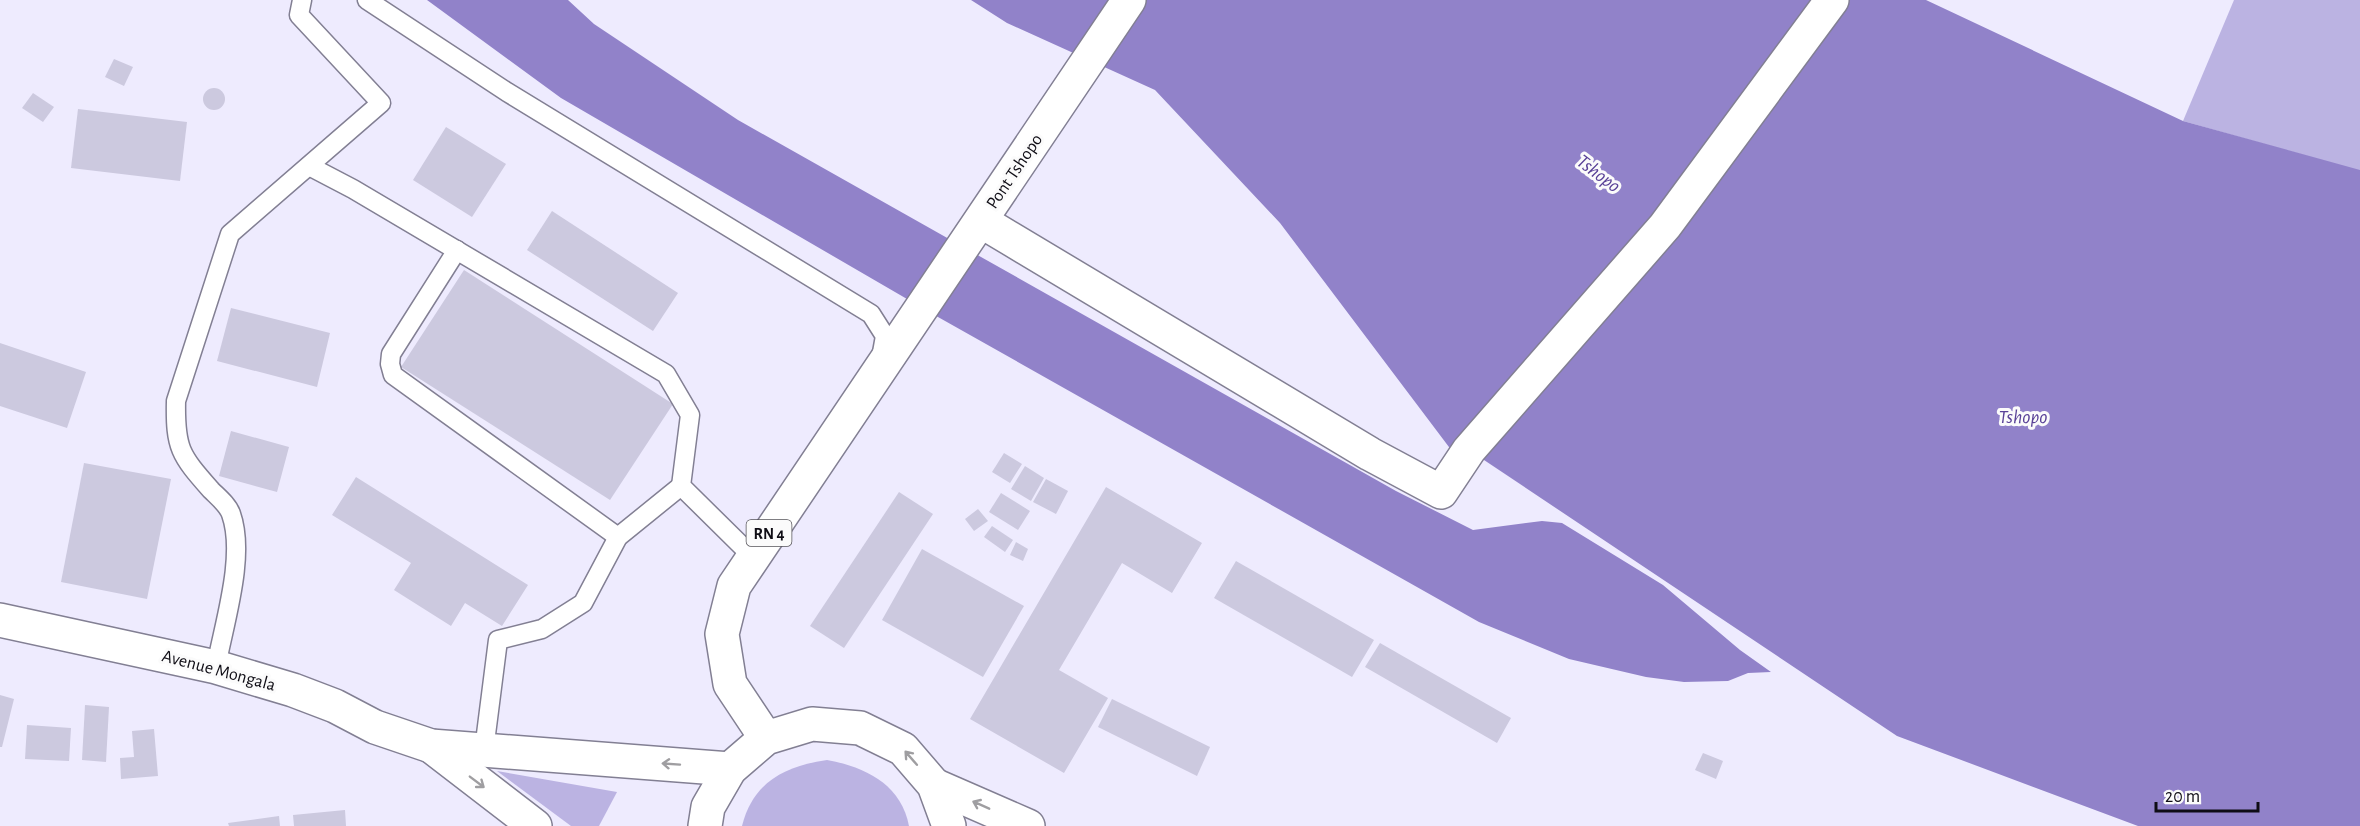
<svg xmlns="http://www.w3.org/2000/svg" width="2360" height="826" viewBox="0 0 2360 826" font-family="'Alegreya Sans',sans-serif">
	<rect width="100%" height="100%" fill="#eeebfe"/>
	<!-- green -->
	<g fill="#bbb3e2">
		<polygon points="2234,0 2360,0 2360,171 2183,121"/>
		<path d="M827 760C865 767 901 784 909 826H742C753 782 785 766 827 760Z"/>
		<polygon points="497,771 617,792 599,826 571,826"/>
	</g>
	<!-- water -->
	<g fill="#9182c9">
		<polygon points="427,0 568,0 594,24 738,120 1396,491 1473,530 1542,521 1562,523 1663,585 1740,650 1771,672 1748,673 1728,681 1684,682 1646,677 1569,659 1479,622 938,317 561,98"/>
		<polygon points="971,0 1926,0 2183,121 2360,170 2360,826 2138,826 1897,736 1475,454 1452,451 1280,223 1155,90 1007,23"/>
	</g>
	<!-- building -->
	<g fill="#ccc9df">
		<polygon points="114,59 133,67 124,86 105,77"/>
		<circle cx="214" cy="99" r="11"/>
		<polygon points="33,93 54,107 43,122 22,108"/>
		<polygon points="78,109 187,122 180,181 71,168"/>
		<polygon points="446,127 506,164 472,217 413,180"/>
		<polygon points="552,211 678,293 653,331 527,250"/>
		<polygon points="464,270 673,404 610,500 401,367"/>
		<polygon points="231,308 330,333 317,387 217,361"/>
		<polygon points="0,343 86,372 67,428 0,406"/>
		<polygon points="231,431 289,447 277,492 219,476"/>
		<polygon points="1004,453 1022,464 1010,483 992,472"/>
		<polygon points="84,463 171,479 147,599 61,582"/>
		<polygon points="1025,466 1044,478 1031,501 1011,489"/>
		<polygon points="356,477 528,585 502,626 465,603 451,626 394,590 411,563 332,515"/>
		<polygon points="1046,479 1068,491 1056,514 1033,502"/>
		<polygon points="1106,487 1202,543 1172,593 1122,563 1059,670 1108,698 1064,773 970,719"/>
		<polygon points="899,492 933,514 844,648 810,626"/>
		<polygon points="1001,493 1030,511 1018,530 989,512"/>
		<polygon points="978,509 988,521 974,531 965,519"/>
		<polygon points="992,526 1013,540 1005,552 984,537"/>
		<polygon points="1016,542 1028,549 1023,561 1010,555"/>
		<polygon points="922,549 1024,606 983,677 882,620"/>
		<polygon points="1236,561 1374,640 1352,677 1214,598"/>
		<polygon points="1380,643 1511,718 1497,743 1365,667"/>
		<polygon points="0,695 14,699 2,747 0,747"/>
		<polygon points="1112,699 1210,747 1197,776 1098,727"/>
		<polygon points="85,705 109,707 106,762 82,760"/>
		<polygon points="27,725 71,728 69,761 25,759"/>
		<polygon points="154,729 158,776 121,779 120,758 134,757 132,731"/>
		<polygon points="1703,753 1723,761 1716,779 1695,770"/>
		<polygon points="345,810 346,826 294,826 293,815"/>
		<polygon points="279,816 280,826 229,826 228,823"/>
	</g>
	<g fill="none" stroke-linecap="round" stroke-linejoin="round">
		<defs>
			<g id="service">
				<polyline points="367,0 507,92 871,314 885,336 881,358"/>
				<polyline points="309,166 353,189 666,374 690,415 681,486 753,557"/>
				<polyline points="457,250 391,354 390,364 393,375 618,537"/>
				<path d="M216 667C224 623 246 556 231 514 228 505 218 497 211 490 180 455 175 448 176 401L230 234 381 103 299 15 302 0"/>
				<polyline points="484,750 498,640 542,629 583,603 618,537 681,486"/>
			</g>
			<polyline id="minor" points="981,221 1370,454 1441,492 1469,450 1665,226 1832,0"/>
			<g id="tertiary">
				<polyline points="0,620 216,667 293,690 335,706 375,727 431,746 730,769"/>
				<polyline points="431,746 535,826"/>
				<polyline points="934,785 1028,826"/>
			</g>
			<g id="trunk">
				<polyline points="766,738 730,684 722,634 734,586 1129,0"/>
				<polyline points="705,826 708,807 730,769 766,738 812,724 860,728 903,749 934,785 949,826"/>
			</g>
		</defs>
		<!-- service casing -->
		<use href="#service" stroke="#827f93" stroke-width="21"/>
		<!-- minor casing -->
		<use href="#minor" stroke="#827f93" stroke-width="36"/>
		<!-- tertiary casing -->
		<use href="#tertiary" stroke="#827f93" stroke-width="36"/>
		<!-- trunk casing -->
		<use href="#trunk" stroke="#827f93" stroke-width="36"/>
		<!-- service -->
		<use href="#service" stroke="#fff" stroke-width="18"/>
		<!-- minor -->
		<use href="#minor" stroke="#fff" stroke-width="33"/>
		<!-- tertiary -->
		<use href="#tertiary" stroke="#fff" stroke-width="33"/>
		<!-- trunk -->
		<use href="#trunk" stroke="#fff" stroke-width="33"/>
	</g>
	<!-- one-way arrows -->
	<defs><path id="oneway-shaft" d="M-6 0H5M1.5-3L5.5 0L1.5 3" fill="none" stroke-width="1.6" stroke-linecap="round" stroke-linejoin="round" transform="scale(1.5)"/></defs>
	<g stroke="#9f9ea1">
		<use href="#oneway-shaft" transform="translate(911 758) rotate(-131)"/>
		<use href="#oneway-shaft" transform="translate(671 764) rotate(-176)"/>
		<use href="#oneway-shaft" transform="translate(477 782) rotate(37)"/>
		<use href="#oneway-shaft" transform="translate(981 805) rotate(-156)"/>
	</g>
	<g text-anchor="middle" stroke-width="6" stroke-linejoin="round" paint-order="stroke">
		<!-- shield labels -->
		<rect fill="#fbfbfb" stroke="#56545a" stroke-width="1.5" x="746.5" y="520" width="45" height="26" rx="4.5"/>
		<g font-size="16" font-weight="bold" fill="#0f0d15">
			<text x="769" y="539">RN 4</text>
		</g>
		<!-- street labels -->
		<g font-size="18" fill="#0f0d15" stroke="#fbfbfb">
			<text transform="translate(1014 171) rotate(-56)" y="6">Pont Tshopo</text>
			<text transform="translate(219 670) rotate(15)" y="6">Avenue Mongala</text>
		</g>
		<!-- water labels -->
		<g font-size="20" font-style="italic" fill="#594197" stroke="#fbfbfb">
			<text transform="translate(1599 173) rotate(37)" y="7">Tshopo</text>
			<text x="2023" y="423">Tshopo</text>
		</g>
	</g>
	<!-- scale -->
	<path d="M2156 802v9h102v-9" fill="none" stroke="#0f0d15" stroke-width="3"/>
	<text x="2165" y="802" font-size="18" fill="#0f0d15" stroke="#fbfbfb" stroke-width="4.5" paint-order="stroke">20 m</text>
</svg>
